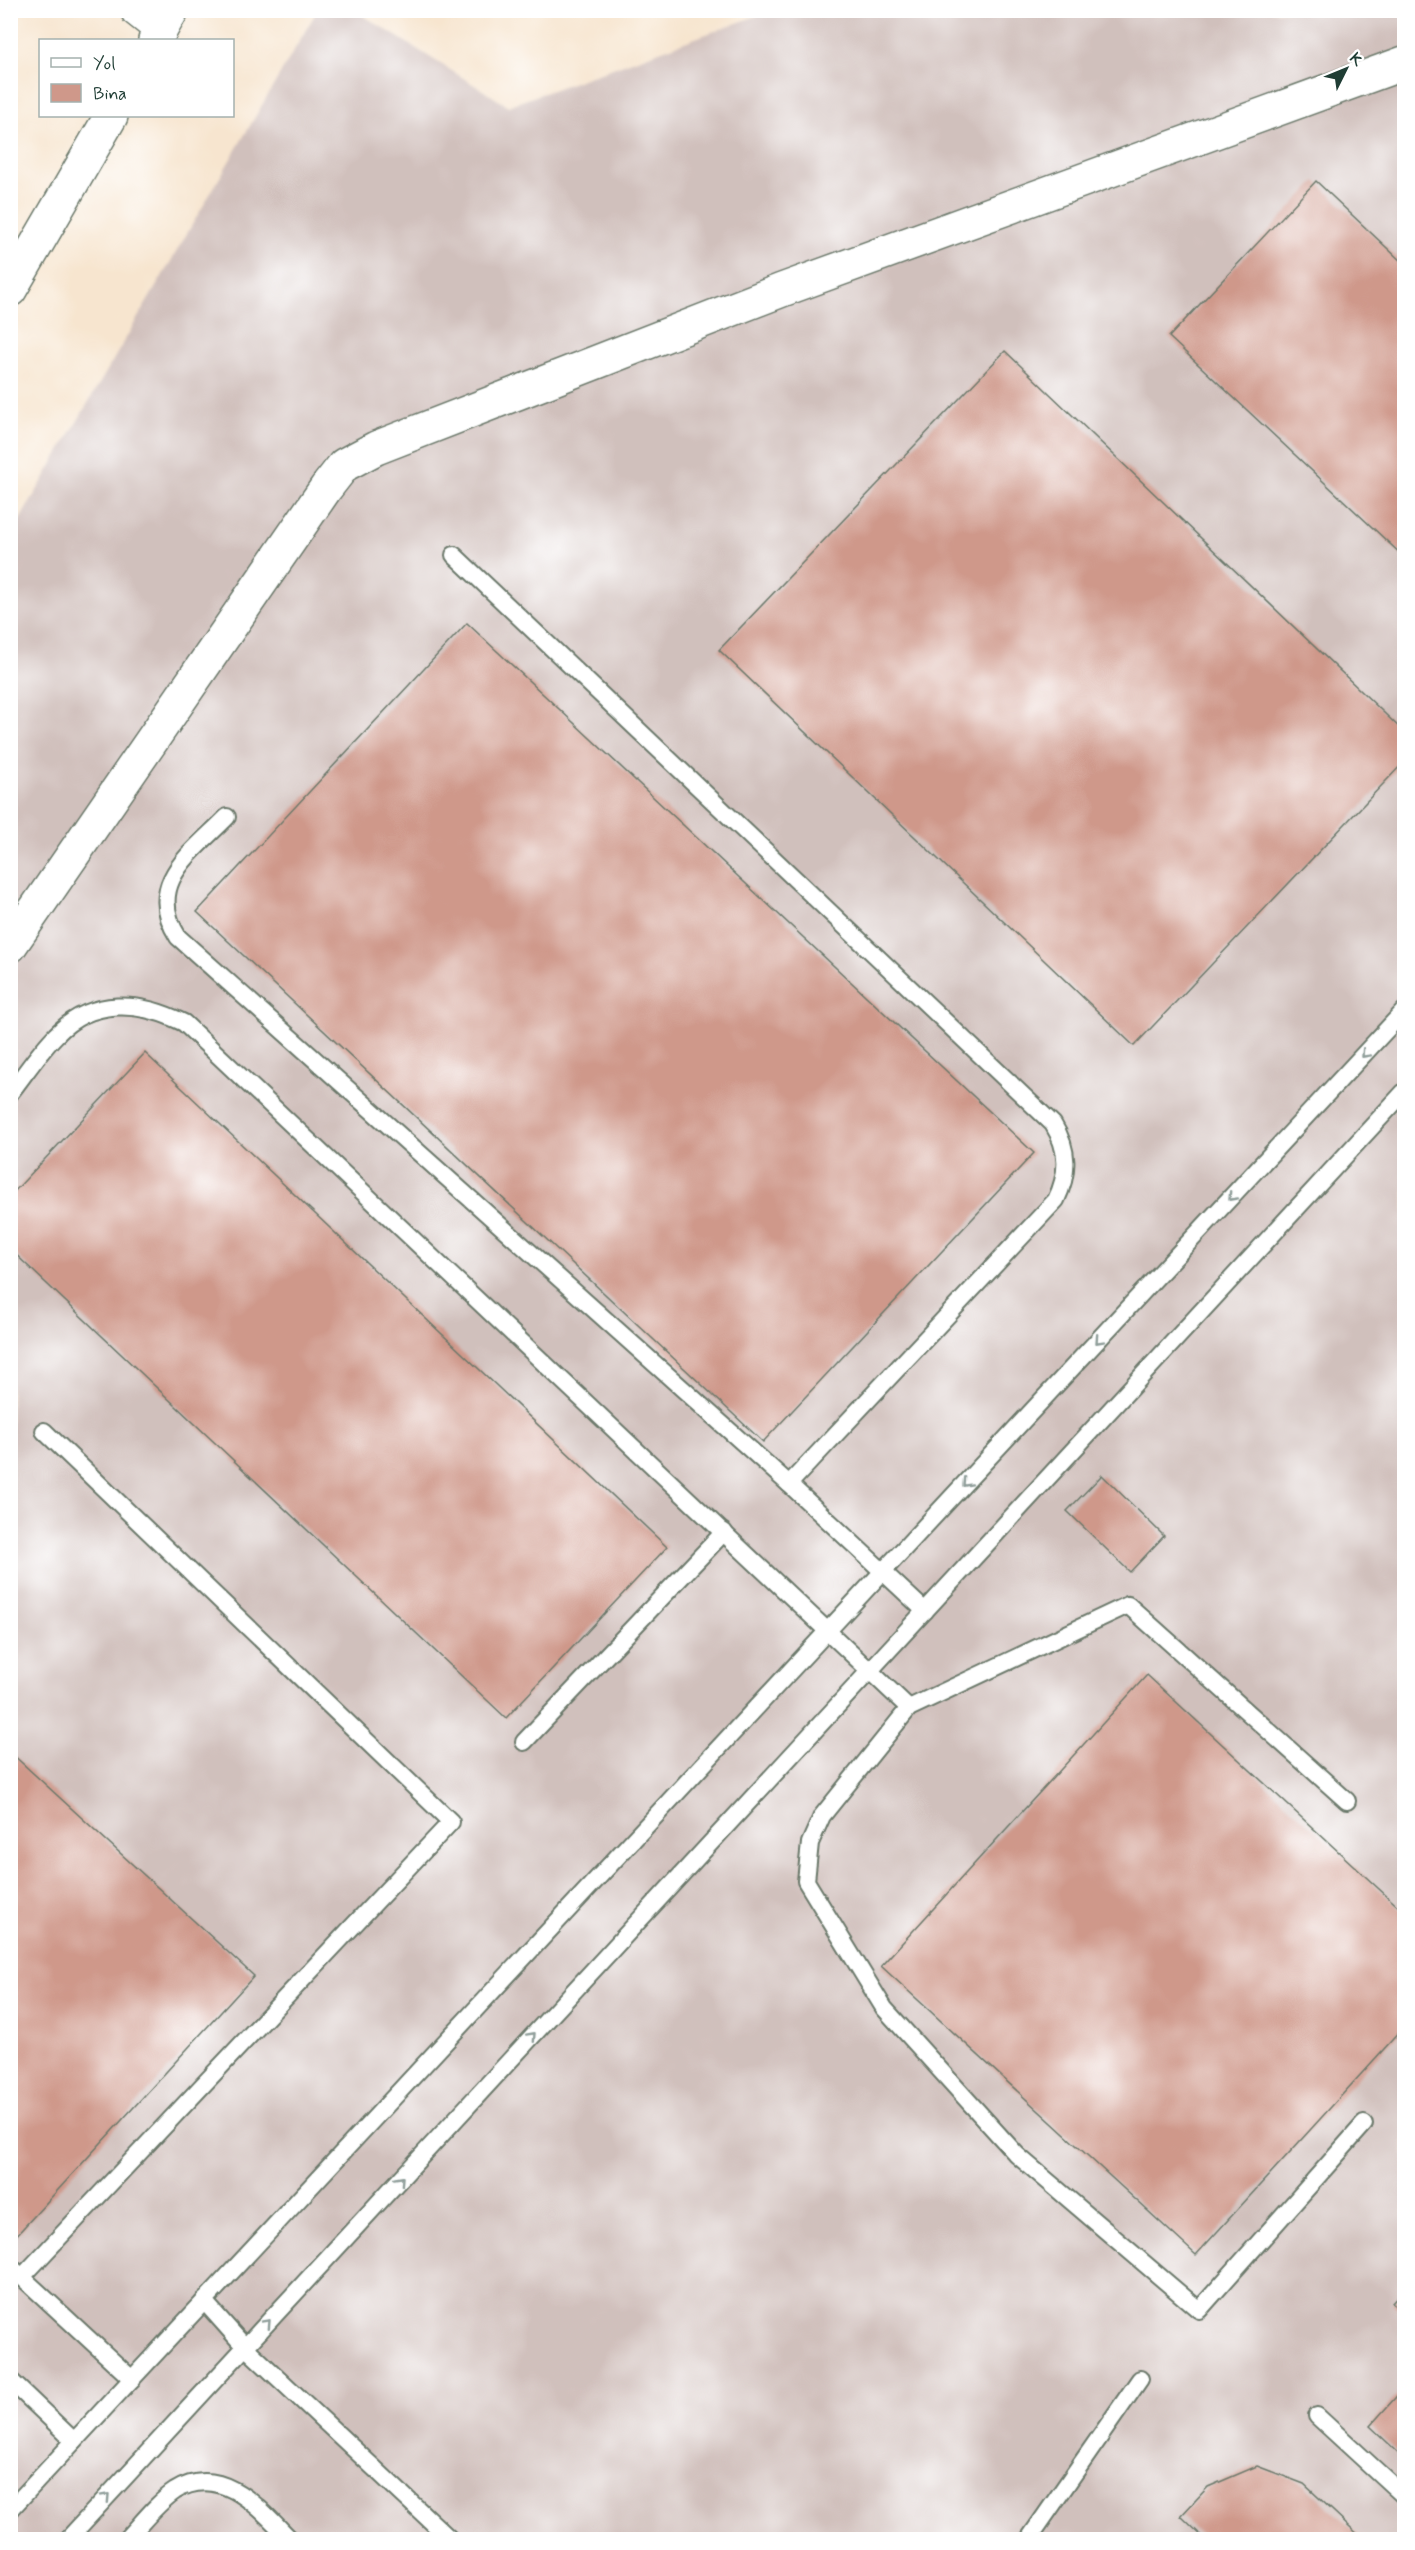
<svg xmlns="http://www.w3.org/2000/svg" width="1415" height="2550" viewBox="0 0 1415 2550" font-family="Mynerve,sans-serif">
	<rect width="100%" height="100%" fill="#fff"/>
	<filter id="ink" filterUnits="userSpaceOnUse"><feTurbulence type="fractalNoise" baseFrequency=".0167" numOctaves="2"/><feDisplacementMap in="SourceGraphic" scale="12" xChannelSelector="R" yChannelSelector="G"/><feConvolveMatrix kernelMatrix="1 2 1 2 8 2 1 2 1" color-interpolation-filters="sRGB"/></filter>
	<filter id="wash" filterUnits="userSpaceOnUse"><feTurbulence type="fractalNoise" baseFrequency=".008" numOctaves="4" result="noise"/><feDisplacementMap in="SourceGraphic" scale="24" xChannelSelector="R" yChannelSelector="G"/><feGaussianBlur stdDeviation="1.35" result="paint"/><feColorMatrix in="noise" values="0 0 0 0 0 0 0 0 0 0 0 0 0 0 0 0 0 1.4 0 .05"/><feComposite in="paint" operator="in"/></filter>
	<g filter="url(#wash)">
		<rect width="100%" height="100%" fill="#f7e5cf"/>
		<!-- industrial -->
		<polygon fill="#d0c0bc" points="317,11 356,11 508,106 770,11 1404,11 1404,2539 11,2540 11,535"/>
		<g id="blocks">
			<!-- building -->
			<g fill="#cf988a">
				<polygon points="1316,181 1404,264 1404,557 1169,337"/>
				<polygon points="1005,351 1404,732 1404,762 1134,1046 719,650"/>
				<polygon points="467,623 1034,1153 763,1442 197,912"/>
				<polygon points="145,1053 667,1547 506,1718 10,1249 10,1196"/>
				<polygon points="1102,1475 1164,1536 1130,1572 1067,1511"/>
				<polygon points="1147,1675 1404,1912 1404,2027 1196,2255 881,1966"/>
				<polygon points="10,1752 254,1976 13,2239 10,2237"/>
				<polygon points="1404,2290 1404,2314 1392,2303"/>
				<polygon points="1404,2388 1404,2458 1370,2426"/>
				<polygon points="1257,2466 1304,2484 1364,2540 1206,2540 1181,2516 1208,2487"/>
			</g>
		</g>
	</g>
	<g filter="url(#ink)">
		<use href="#blocks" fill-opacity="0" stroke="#6b786a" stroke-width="1.5"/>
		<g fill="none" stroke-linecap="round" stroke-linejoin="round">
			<defs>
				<g id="service">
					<path d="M454 555 1053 1124C1069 1150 1069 1173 1056 1200L789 1484 925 1611"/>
					<path d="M227 817C192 853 144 883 178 937L789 1484"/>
					<path d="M10 1093C25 1074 39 1052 56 1035 92 997 141 1001 184 1023L909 1708"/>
					<polyline points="524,1742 724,1532"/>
					<polyline points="1347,1801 1128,1605 909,1708 822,1816 810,1843 806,1881 884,2008 1017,2155 1199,2310 1364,2124"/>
					<polyline points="10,2266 132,2379"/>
					<polyline points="22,2277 451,1822 44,1431"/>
					<polyline points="204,2301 245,2347 451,2540"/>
					<polyline points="10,2380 74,2441"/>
					<polyline points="1317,2416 1404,2496"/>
					<polyline points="10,2510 1404,1011"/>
					<polyline points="67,2540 1404,1092"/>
					<path d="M126 2540C142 2523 157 2503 175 2491 222 2462 261 2510 291 2540"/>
					<polyline points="1028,2540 1140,2379"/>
				</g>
				<g id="minor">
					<polyline points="137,10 161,29"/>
					<polyline points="10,946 326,488 344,465 376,448 782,290 1404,63"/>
				</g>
				<g id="tertiary">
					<polyline points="155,40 172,10"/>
					<polyline points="10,290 111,116"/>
				</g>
			</defs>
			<!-- service casing -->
			<use href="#service" stroke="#6b786a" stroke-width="20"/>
			<!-- minor casing -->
			<use href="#minor" stroke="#6b786a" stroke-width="36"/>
			<!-- tertiary casing -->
			<use href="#tertiary" stroke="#6b786a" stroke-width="36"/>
			<!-- service -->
			<use href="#service" stroke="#fff" stroke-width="16"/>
			<!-- minor -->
			<use href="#minor" stroke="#fff" stroke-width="33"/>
			<!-- tertiary -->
			<use href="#tertiary" stroke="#fff" stroke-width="33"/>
		</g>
		<!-- one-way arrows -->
		<defs><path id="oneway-chevron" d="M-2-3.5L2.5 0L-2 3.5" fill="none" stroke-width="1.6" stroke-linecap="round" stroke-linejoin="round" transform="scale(1.5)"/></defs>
		<g stroke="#8f9e9a">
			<use href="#oneway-chevron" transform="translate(1365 1054) rotate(133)"/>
			<use href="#oneway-chevron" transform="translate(1232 1197) rotate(133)"/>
			<use href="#oneway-chevron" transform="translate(1099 1340) rotate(133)"/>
			<use href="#oneway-chevron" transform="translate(966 1483) rotate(133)"/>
			<use href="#oneway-chevron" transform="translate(532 2036) rotate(-47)"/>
			<use href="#oneway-chevron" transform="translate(400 2180) rotate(-47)"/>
			<use href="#oneway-chevron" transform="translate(267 2323) rotate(-47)"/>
			<use href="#oneway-chevron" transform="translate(106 2497) rotate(-47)"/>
		</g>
	</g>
	<!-- margin -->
	<rect width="1415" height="2550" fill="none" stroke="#fff" stroke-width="36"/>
	<!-- legend -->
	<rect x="39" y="39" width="195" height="78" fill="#ffffff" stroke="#a5b1ae" stroke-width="1.5"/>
	<rect x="51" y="58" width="30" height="9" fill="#ffffff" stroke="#a5b1ae" stroke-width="1.5"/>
	<text x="93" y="69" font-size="18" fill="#1f3d34">Yol</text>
	<rect x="51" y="84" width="30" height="18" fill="#cf988a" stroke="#a5b1ae" stroke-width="1.5"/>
	<text x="93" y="99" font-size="18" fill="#1f3d34">Bina</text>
	<!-- north arrow -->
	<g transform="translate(1346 69) rotate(47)" stroke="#ffffff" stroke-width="4.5" paint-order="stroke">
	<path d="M0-4.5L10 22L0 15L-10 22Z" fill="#1f3d34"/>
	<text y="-9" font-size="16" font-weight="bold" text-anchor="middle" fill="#1f3d34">K</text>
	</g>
</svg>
